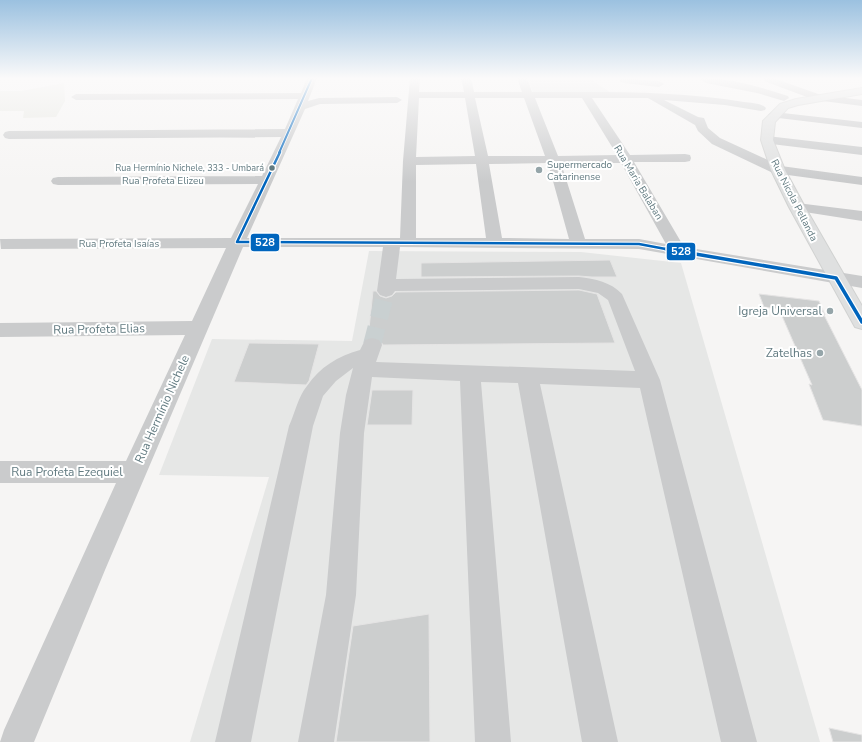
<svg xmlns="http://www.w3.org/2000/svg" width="862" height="742" viewBox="0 0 862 742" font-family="'Nunito Sans',sans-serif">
	<rect width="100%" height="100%" fill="#f6f5f4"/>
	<!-- built -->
	<g fill="#e6e7e6">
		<polygon points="528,78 588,78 610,92 533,93"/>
		<polygon points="369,251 581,252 681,263 820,742 190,742 269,477 159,475 212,339 352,341"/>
	</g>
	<!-- green -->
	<polygon fill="#e6e7e1" points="64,83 65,101 56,117 23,118 24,111 0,111 0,91 21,91"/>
	<!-- building -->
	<g fill="#cccece" stroke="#e5e4e4">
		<polygon points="610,260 617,277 592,277 579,276 421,277 421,263"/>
		<polygon points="579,290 597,294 615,343 383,345 379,339 372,337 368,338 373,291 376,291 380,296 386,298 392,296 396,292"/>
		<polygon points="759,294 819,301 825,315 824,315 862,390 862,426 823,420 809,384 812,385 779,309 764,307"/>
		<polygon points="249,343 319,344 309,381 306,385 234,382"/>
		<polygon points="372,390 413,390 412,425 367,425"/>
		<polygon points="429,614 430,742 336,742 353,626"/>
		<polygon points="829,728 862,735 862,742 833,742"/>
	</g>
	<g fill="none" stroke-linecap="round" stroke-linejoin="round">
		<!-- minor-tunnel -->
		<polyline stroke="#c9d0d1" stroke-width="18" stroke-dasharray="18 10" stroke-linecap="butt" points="372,345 386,291"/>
		<defs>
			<polygon id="major" points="862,88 862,94 798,105 788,108 775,122 773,140 785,170 805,207 862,306 862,329 855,327 789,207 771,170 761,140 763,121 780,104 796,99"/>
		</defs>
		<!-- major casing -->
		<use href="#major" stroke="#d1d2d1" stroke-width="2"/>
		<!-- minor -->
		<g fill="#cacbcc" fill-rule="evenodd">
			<path d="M307 78H317L308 101 319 98 397 97 402 100 397 103 320 104 305 109 247 238H400L403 161 410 78H420L419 92H464L461 78H471L474 92H522L517 78H527L532 92C603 92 674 90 744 102 750 103 762 103 766 108L765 110 761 111 725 105 664 100 698 117 704 118 708 128 720 138 781 166 862 177V185L773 173 712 144 698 131 695 125 648 98H592L630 155 685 154 690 155 691 158 690 161 685 162H634L684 247 862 276V288L639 249 400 247 396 279 579 277C595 279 611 282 622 294L660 380 757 742H721L640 388 540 384 618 742H582L518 383 481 382 511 742H475L460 381 372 377 364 433 356 595 334 742H298L326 595 340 433 346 395 353 368 336 381 323 396 313 426 251 742H215L289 426C295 413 298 397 307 386 320 367 338 356 360 350L365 340 372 338 379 340 382 345 376 362 635 371 608 300 598 293 579 289 395 291 392 295 386 297 380 295 377 291 383 247H243L105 570 34 742H0L4 730 116 483H0V461H126L185 335 0 337V323L192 321 226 248 1 249 0 239 231 238 258 184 58 185 53 184 51 181 53 178 58 177 262 176 281 137 9 139 5 138 3 135 5 132 9 131 285 129 298 99 76 100 71 97 76 94 301 93ZM419 98H465L475 156 416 157ZM475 98H524L545 156H488ZM535 98H582L617 155 558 156ZM548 163 569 239 502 238 489 164ZM561 163H621L666 244 639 239H585ZM476 164 486 238H416V165Z"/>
			<polygon points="621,78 659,81 664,84 659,87 624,83 621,82 619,80"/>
			<path d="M698 78C728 77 760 87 788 96L789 98 784 101 757 93 706 83Z"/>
			<polygon points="763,78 773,78 821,95 862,100 862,106 815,100 764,81"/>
			<polygon points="774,112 862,122 862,128 770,117 768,115 770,113"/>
			<polygon points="767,136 862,147 862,155 763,143 761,140 763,137"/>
			<polygon points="797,203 862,211 862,221 792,210 790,207 792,204"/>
		</g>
		<!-- major -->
		<use href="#major" fill="#dfe0e0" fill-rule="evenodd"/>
		<defs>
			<polyline id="bus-1-far2" points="279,153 312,78"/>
			<polyline id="bus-1-far1" points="280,152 237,242 639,244 671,250"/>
			<polyline id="bus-1" points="666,249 836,278 862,322"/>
		</defs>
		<!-- bus-1-far2 casing -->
		<use href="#bus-1-far2" stroke="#fff" stroke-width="3.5"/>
		<!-- bus-1-far1 casing -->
		<use href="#bus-1-far1" stroke="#fff" stroke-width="4.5"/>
		<!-- bus-1 casing -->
		<use href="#bus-1" stroke="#fff" stroke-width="6"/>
		<!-- bus-1-far2 -->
		<use href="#bus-1-far2" stroke="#0065bd" stroke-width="2"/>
		<!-- bus-1-far1 -->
		<use href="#bus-1-far1" stroke="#0065bd" stroke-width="2.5"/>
		<!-- bus-1 -->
		<use href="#bus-1" stroke="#0065bd" stroke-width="3.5"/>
	</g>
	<!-- sky -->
	<linearGradient id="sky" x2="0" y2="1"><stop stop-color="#9bc1e0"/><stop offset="0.43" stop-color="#fbfafa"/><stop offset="1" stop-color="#fbfafa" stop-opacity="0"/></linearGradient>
	<rect width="862" height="182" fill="url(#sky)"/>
	<!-- markers -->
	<circle fill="#617a80" stroke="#fff" stroke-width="1.5" cx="272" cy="168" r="3.5"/>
	<g fill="#95a5a9" stroke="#fff" stroke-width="1.5">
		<circle cx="539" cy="170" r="4"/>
		<circle cx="830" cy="311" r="4"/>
		<circle cx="820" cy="353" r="4"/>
	</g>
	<g text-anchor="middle" stroke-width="4" stroke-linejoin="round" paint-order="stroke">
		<!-- far-bus labels -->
		<g font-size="9" fill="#617a80" stroke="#fff" text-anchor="end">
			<text x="264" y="171">Rua Hermínio Nichele, 333 - Umbará</text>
		</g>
		<!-- far-poi labels -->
		<g font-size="10" fill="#617a80" stroke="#fff" text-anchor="start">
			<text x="547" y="168">Supermercado<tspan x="547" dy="12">Catarinense</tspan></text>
		</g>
		<!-- far-street labels -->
		<g font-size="10" fill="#617a80" stroke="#fff">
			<text x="163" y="184">Rua Profeta Elizeu</text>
			<text transform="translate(639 182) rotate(59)" y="4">Rua Maria Balaban</text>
			<text transform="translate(795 200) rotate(63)" y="4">Rua Nicola Pellanda</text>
			<text x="119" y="247">Rua Profeta Isaías</text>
		</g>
		<!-- poi labels -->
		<g font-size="12" fill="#617a80" stroke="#fff" text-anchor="end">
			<text x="822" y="315">Igreja Universal</text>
			<text x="812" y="357">Zatelhas</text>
		</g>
		<!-- street labels -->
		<g font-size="12" fill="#617a80" stroke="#fff">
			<text transform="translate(99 329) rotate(-1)" y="4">Rua Profeta Elias</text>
			<text transform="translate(162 409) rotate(-66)" y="4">Rua Hermínio Nichele</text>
			<text x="67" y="476">Rua Profeta Ezequiel</text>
		</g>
	</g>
	<g stroke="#fff" stroke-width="1.5">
		<rect x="250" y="233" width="30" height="19" rx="4" fill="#0065bd"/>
		<rect x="666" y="242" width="30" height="19" rx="4" fill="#0065bd"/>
	</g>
	<g font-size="11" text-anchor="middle" font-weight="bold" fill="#fff">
		<text x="265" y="246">528</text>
		<text x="681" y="255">528</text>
	</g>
</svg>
